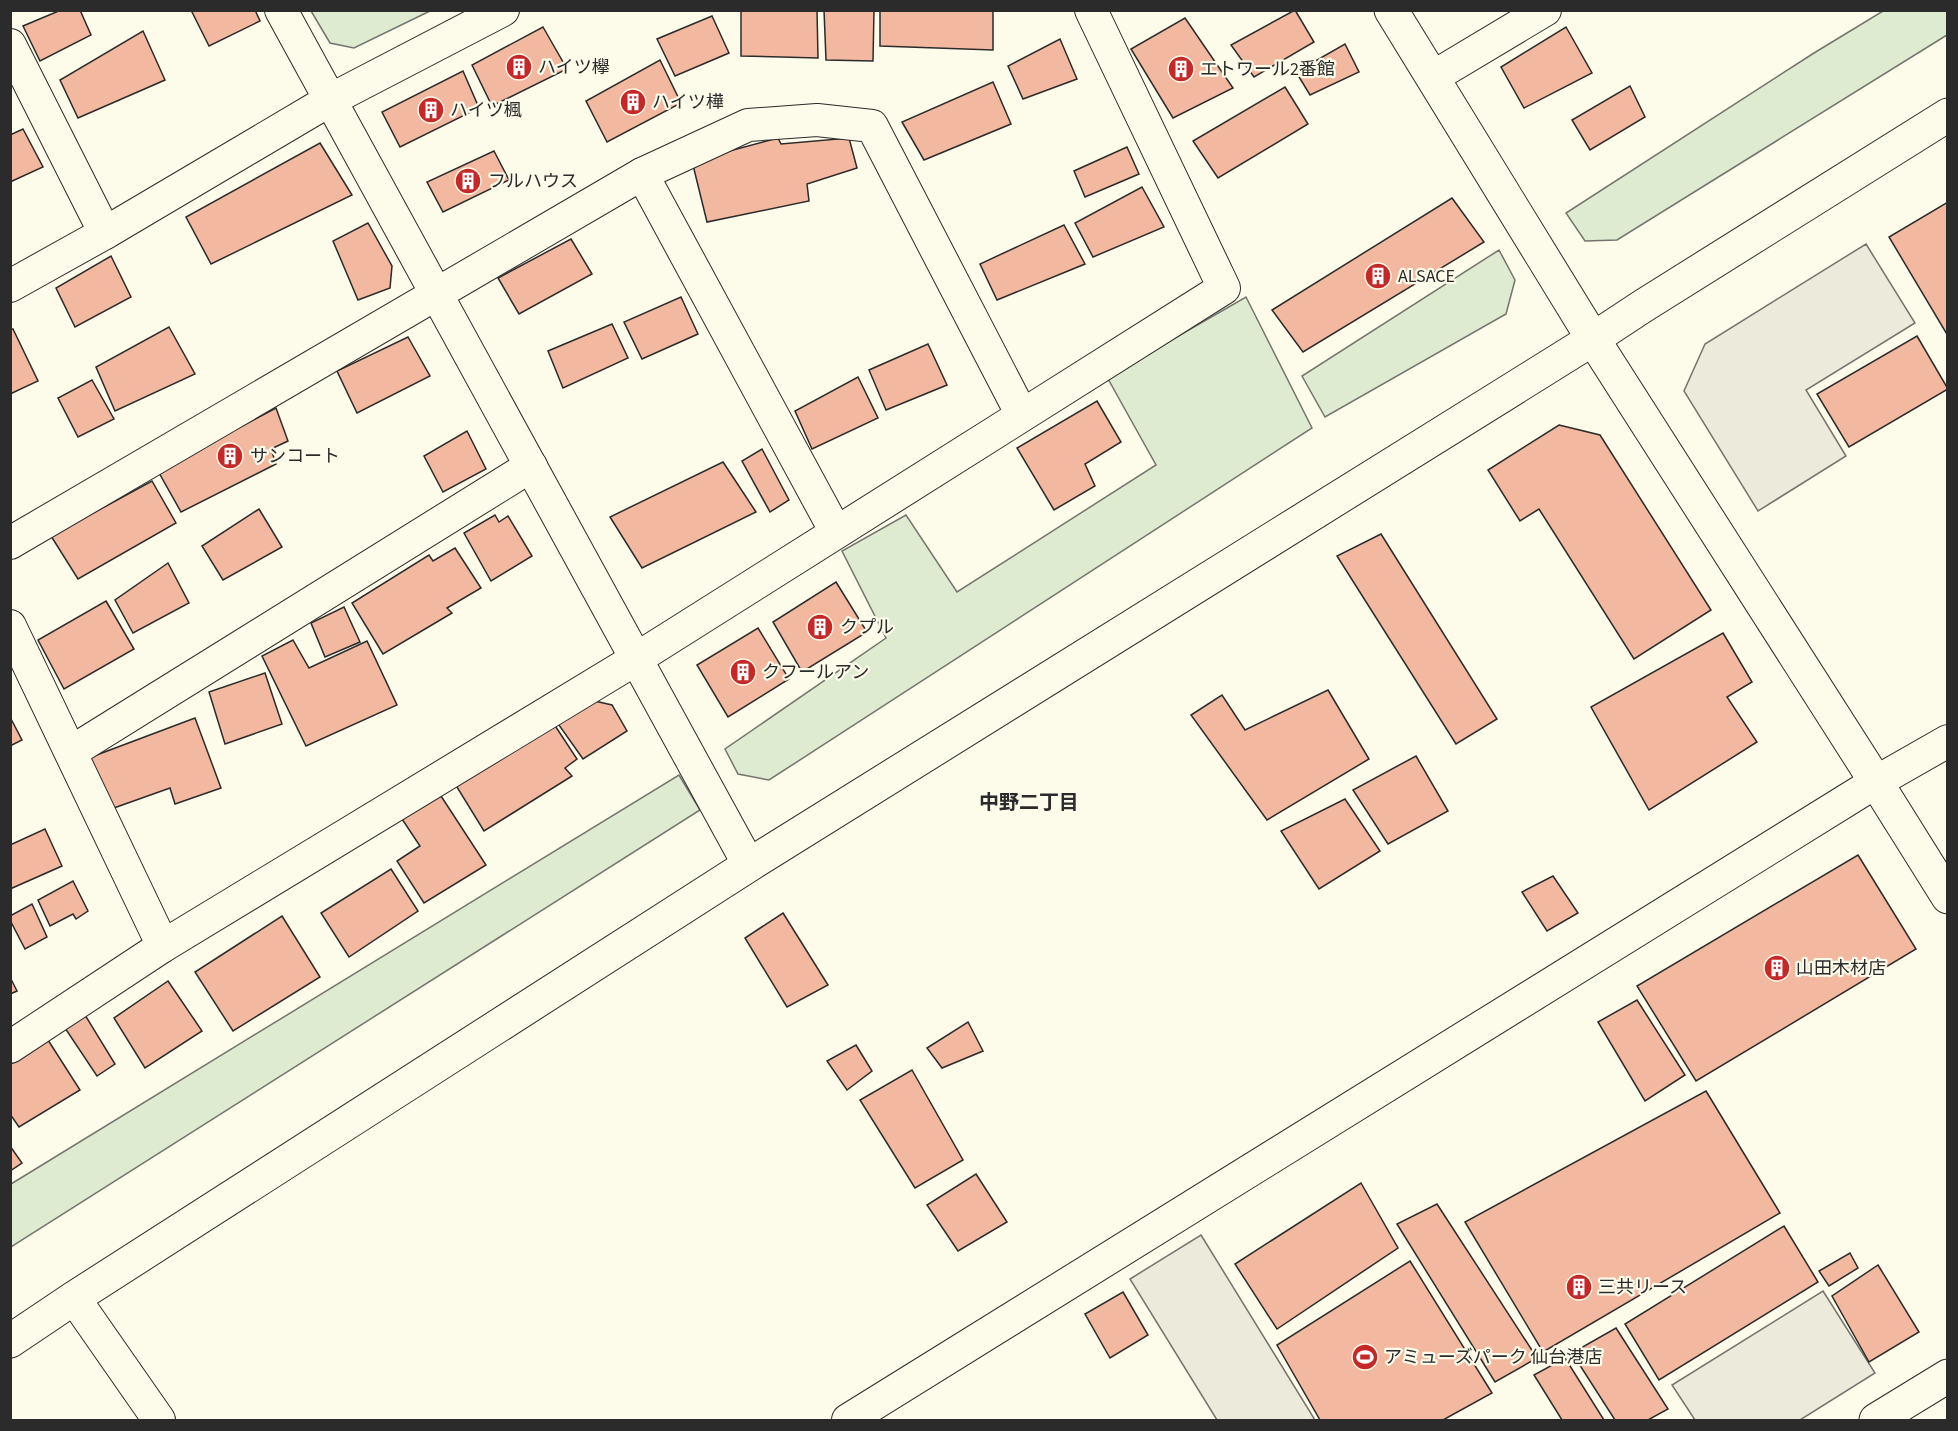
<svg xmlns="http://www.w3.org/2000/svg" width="1958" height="1431" viewBox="0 0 1958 1431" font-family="'Source Sans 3','Noto Sans JP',sans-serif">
	<rect width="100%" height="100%" fill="#fdfbea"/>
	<!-- green -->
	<g fill="#deebd1" stroke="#74746e" stroke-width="1.5">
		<polygon points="311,11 430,11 354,48 330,43"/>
		<polygon points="1883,11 1947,11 1947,35 1617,240 1585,241 1566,213 1814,53"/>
		<polygon points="1499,250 1515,280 1506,314 1325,417 1302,376"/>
		<polygon points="1246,297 1312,428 769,780 738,774 725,749 886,638 842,551 906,515 957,592 1156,465 1107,377"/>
		<polygon points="679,775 700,810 11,1247 11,1184"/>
	</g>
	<!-- parking -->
	<g fill="#eceadb" stroke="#74746e" stroke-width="1.5">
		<polygon points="1866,244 1915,323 1806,390 1846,456 1758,511 1684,391 1705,344"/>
		<polygon points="1201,1235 1315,1420 1217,1420 1130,1279"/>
		<polygon points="1823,1291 1875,1373 1800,1420 1695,1420 1672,1385"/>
	</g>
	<!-- building -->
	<g fill="#f2b8a0" stroke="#2b2b2b" stroke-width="1.5">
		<polygon points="61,10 80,10 91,35 40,61 23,26"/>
		<polygon points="191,10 255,10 260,21 209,46"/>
		<polygon points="741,10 817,10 818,58 741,56"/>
		<polygon points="824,10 874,10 873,61 826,60"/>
		<polygon points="880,10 993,10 993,50 880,46"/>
		<polygon points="1295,10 1314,42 1254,77 1231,45"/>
		<polygon points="712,16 729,53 675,76 657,39"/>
		<polygon points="1185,18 1233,88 1173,118 1131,49"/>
		<polygon points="543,27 567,69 492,106 472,65"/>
		<polygon points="1566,27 1592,73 1524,108 1501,67"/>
		<polygon points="143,31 165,80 78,118 60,80"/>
		<polygon points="1060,39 1077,79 1023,99 1008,66"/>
		<polygon points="1345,44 1359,72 1310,95 1296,72"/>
		<polygon points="660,60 681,103 607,142 586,101"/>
		<polygon points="463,71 479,108 400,147 382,112"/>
		<polygon points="993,82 1011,124 924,160 902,122"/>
		<polygon points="1630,86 1645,117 1590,150 1572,120"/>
		<polygon points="1285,87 1308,124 1218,178 1193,141"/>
		<polygon points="23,129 43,167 10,182 10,135"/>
		<polygon points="778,138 781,144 849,138 857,168 807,184 809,201 707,222 692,161"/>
		<polygon points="320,143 352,195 211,264 186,217"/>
		<polygon points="1127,147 1139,174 1085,197 1074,171"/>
		<polygon points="494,151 509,180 443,212 427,182"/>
		<polygon points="1142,187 1164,227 1093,257 1075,223"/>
		<polygon points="1452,198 1484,242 1303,352 1272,310"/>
		<polygon points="1948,202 1948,336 1889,237"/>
		<polygon points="368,223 392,266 390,288 358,300 333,241"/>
		<polygon points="1064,225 1085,264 997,300 980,264"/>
		<polygon points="571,239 592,274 519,314 498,278"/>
		<polygon points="111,256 131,297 75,327 56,288"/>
		<polygon points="681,297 698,334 642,359 624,322"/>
		<polygon points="612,324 628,358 563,388 548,351"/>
		<polygon points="169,327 195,374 115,411 96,367"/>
		<polygon points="13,329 38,381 10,394 10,330"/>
		<polygon points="1917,336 1948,389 1849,447 1817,394"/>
		<polygon points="408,337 430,376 357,413 337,371"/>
		<polygon points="928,344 947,385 886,410 869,370"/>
		<polygon points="858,377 878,418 812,449 795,411"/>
		<polygon points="92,380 114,419 78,437 58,398"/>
		<polygon points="1097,401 1121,442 1085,464 1095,486 1054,510 1017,448"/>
		<polygon points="276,408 288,441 271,449 276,464 181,512 158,471"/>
		<polygon points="1559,425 1600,435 1711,610 1634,659 1539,509 1520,521 1488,470"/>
		<polygon points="467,431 486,469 443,492 424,456"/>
		<polygon points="762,449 789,500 770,512 742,461"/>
		<polygon points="723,462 756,512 642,568 610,517"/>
		<polygon points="152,481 176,523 78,579 51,536"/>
		<polygon points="259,509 282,547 223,580 202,546"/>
		<polygon points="495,515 499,522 508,516 532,556 491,581 464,533"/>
		<polygon points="1381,534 1497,719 1456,744 1337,556"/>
		<polygon points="455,548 481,588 447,608 452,613 383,654 352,603 429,555 433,561"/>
		<polygon points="168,563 189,603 133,633 115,600"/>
		<polygon points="836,582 867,632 802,672 773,622"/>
		<polygon points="106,601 134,649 64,689 38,640"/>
		<polygon points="344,607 360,642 325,657 311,623"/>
		<polygon points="758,628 789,679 728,717 697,665"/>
		<polygon points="1723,633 1752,682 1727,697 1757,742 1649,810 1591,707"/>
		<polygon points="293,640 309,668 367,641 397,705 306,746 262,656"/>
		<polygon points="265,673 282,724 225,744 209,692"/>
		<polygon points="1328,690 1369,759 1267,820 1191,715 1222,695 1245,730"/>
		<polygon points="586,699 612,705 627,731 583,759 554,718"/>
		<polygon points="10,717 22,740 10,746"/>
		<polygon points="195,718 221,788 175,804 170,788 111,809 86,759"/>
		<polygon points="550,718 577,759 565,768 572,776 484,831 452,779"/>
		<polygon points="1416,756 1448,811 1388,844 1353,790"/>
		<polygon points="441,796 486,865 424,903 397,861 420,846 402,819"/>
		<polygon points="1345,799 1380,851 1319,889 1281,831"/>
		<polygon points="45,829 62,866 10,889 10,845"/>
		<polygon points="1858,855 1916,949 1696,1081 1637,986"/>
		<polygon points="391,869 418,911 349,957 321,913"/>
		<polygon points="1553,876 1578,913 1547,931 1522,892"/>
		<polygon points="73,881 88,911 76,919 73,914 50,926 38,900"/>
		<polygon points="32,904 47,937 25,949 10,920 10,916"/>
		<polygon points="783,913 828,985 787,1007 745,938"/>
		<polygon points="282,916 320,977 233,1031 195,972"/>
		<polygon points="10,977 17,991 10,994"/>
		<polygon points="168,981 202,1031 145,1068 114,1018"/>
		<polygon points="1637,1000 1685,1075 1645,1101 1598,1022"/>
		<polygon points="85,1015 115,1064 97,1076 65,1028"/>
		<polygon points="968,1022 983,1051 942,1068 927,1048"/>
		<polygon points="48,1040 80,1090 19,1127 10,1114 10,1064"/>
		<polygon points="856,1045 872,1071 847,1090 827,1061"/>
		<polygon points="912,1070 963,1160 915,1188 860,1100"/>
		<polygon points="1706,1091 1780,1213 1543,1352 1465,1222"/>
		<polygon points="10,1146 22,1163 10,1171"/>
		<polygon points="976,1174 1007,1222 958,1251 927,1205"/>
		<polygon points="1361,1183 1398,1248 1277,1329 1235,1264"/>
		<polygon points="1437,1204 1537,1358 1495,1382 1397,1224"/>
		<polygon points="1784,1226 1818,1282 1659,1380 1625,1324"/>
		<polygon points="1850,1253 1858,1268 1829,1286 1819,1271"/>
		<polygon points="1410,1261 1492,1393 1443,1420 1320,1420 1277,1345"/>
		<polygon points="1878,1265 1919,1332 1869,1362 1832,1296"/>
		<polygon points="1123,1292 1148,1335 1110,1358 1085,1314"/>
		<polygon points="1616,1328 1668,1409 1648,1420 1615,1420 1572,1353"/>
		<polygon points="1565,1358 1604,1420 1562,1420 1534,1375"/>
	</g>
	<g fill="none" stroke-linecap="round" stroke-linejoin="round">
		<defs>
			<g id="street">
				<polyline points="281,10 749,865"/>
				<polyline points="10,45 105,233"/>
				<polyline points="1433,77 1545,10"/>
				<polyline points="642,174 836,532"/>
				<polyline points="10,286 105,233 330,100 503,10"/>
				<polyline points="10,543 642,174 748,125 817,120 872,126 1022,415"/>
				<polyline points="10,626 163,946"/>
				<polyline points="71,752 531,466"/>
				<polyline points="10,1047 163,946 636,659 1224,288 1091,10"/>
				<polyline points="74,1298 159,1420"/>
				<polyline points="848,1420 1876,782 1948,741"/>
			</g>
			<g id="secondary">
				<polyline points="1391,10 1593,339 1876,782 1948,897"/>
				<polyline points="10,1341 74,1298 749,865 1593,339 1643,306 1948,115"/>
			</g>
			<polyline id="primary" points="1876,1420 1948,1376"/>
		</defs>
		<!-- street casing -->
		<use href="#street" stroke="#2b2b2b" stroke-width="34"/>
		<!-- secondary casing -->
		<use href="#secondary" stroke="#2b2b2b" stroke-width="35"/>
		<!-- primary casing -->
		<use href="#primary" stroke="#2b2b2b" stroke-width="35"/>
		<!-- street -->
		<use href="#street" stroke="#fdfbea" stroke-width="32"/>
		<!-- secondary -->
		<use href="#secondary" stroke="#fdfbea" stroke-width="33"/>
		<!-- primary -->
		<use href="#primary" stroke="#fdfbea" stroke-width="33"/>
	</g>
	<!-- icons -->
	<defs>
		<symbol id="building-disc" viewBox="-11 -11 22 22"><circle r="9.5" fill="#c62828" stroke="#fdfbea"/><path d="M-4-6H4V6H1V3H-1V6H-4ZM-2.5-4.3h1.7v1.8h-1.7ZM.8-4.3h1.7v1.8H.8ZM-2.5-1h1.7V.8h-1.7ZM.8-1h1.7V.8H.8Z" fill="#fff"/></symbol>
		<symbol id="stadium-disc" viewBox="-11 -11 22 22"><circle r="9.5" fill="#c62828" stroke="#fdfbea"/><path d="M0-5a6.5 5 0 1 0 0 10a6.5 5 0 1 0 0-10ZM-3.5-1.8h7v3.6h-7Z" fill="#fff"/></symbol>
	</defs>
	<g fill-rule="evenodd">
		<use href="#building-disc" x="504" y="52" width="30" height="30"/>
		<use href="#building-disc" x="1166" y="54" width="30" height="30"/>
		<use href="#building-disc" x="618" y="87" width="30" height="30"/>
		<use href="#building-disc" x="416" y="95" width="30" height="30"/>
		<use href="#building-disc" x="453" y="166" width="30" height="30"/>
		<use href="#building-disc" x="1363" y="261" width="30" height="30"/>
		<use href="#building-disc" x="215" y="441" width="30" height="30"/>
		<use href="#building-disc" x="805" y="612" width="30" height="30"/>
		<use href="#building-disc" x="728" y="657" width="30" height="30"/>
		<use href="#building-disc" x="1762" y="953" width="30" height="30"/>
		<use href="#building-disc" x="1564" y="1272" width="30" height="30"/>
		<use href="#stadium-disc" x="1350" y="1342" width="30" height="30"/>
	</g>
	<g text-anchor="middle" stroke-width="4.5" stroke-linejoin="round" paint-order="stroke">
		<!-- poi labels -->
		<g font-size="18" fill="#2b2b2b" stroke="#fdfbea" text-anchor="start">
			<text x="538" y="73">ハイツ欅</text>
			<text x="1200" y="75">エトワール2番館</text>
			<text x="652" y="108">ハイツ樺</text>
			<text x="450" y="116">ハイツ楓</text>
			<text x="488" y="187">フルハウス</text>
			<text x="1398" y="282">ALSACE</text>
			<text x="250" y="462">サンコート</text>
			<text x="840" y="633">クプル</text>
			<text x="762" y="678">クフールアン</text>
			<text x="1796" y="974">山田木材店</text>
			<text x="1598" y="1293">三共リース</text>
			<text x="1384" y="1363">アミューズパーク 仙台港店</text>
		</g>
		<!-- neighbourhood labels -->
		<g font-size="20" font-weight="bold" fill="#2b2b2b" stroke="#fdfbea">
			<text x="1029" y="809">中野二丁目</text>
		</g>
	</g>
	<!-- border -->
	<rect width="1958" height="1431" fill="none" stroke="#2b2b2b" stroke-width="24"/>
</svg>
